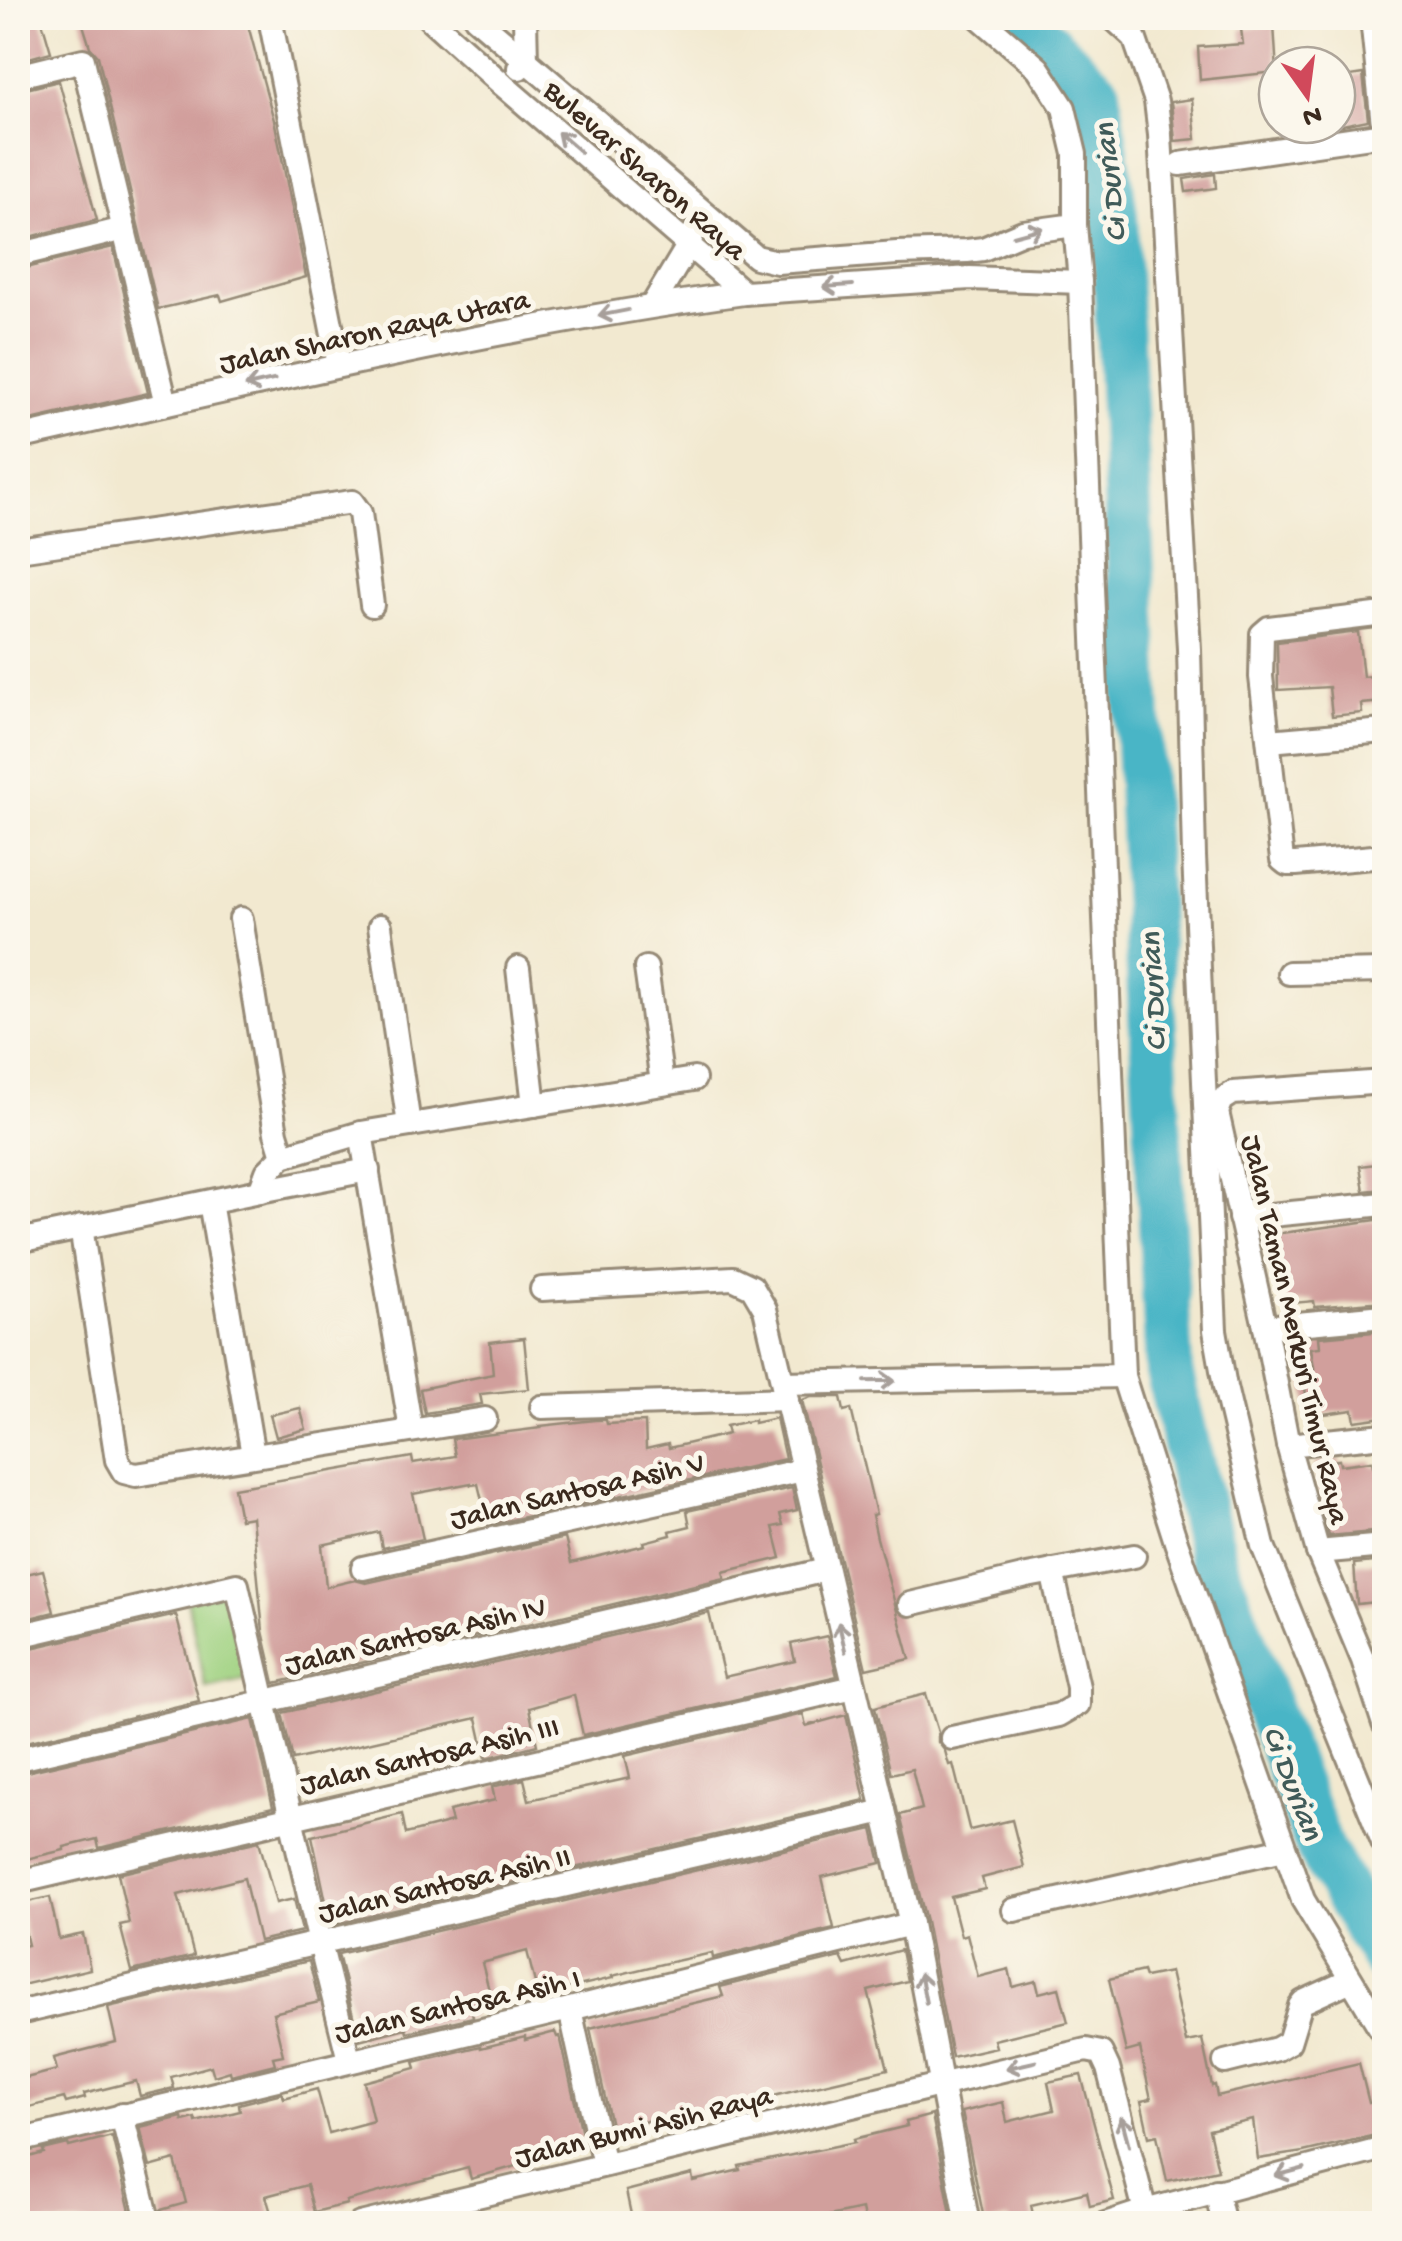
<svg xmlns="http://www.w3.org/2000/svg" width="1402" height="2241" viewBox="0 0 1402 2241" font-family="'Gochi Hand',sans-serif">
	<rect width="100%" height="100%" fill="#fbf7ec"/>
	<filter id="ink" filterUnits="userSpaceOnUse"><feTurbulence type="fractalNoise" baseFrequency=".01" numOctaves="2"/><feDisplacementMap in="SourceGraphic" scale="20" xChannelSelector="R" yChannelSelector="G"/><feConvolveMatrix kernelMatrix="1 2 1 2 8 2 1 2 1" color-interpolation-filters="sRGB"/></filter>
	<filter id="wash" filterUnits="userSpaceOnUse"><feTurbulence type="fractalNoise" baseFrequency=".0048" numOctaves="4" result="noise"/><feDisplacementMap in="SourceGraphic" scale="40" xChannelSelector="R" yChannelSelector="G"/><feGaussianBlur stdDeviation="2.25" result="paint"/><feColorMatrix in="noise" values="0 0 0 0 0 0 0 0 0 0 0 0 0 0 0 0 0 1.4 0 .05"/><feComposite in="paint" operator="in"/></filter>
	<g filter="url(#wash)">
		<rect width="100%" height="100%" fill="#f2e9d0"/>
		<!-- green -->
		<polygon fill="#9fd180" stroke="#6d7e4f" stroke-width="2.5" points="231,1590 251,1678 206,1688 187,1600"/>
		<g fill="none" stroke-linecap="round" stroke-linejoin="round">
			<!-- river -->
			<polyline stroke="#49b5c6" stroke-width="48" points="1021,18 1097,92 1114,217 1169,1371 1214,1564 1320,1849 1384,1958"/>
		</g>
		<g id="blocks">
			<!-- building -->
			<g fill="#d19f9c">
				<polygon points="18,18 41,18 51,52 18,61"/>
				<polygon points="81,18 246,18 275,124 306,277 222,301 220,295 158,309 98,56 90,47"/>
				<polygon points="1274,25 1277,72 1200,80 1198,47 1243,44 1241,29"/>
				<polygon points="1363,74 1368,120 1337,126 1337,78"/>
				<polygon points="59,81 97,220 18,240 18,91"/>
				<polygon points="1192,99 1196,139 1175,141 1171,102"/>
				<polygon points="1215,174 1216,188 1186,192 1184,179"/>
				<polygon points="113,247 148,393 18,423 18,270"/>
				<polygon points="1358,632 1363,677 1384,675 1384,702 1361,704 1362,713 1332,716 1329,687 1278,690 1277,642"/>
				<polygon points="1384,1163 1384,1189 1364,1191 1360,1166"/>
				<polygon points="1384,1219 1384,1301 1315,1307 1314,1301 1282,1304 1274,1234"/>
				<polygon points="1384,1331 1384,1417 1355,1421 1353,1410 1309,1416 1304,1381 1316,1380 1311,1348 1320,1347 1319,1337"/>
				<polygon points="524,1338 529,1389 480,1394 482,1404 425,1413 420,1389 493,1374 490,1342"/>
				<polygon points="811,1397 841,1397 844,1411 851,1409 876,1514 872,1515 877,1538 910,1659 866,1669 802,1400"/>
				<polygon points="300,1408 306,1429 276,1437 270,1415"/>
				<polygon points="776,1418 785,1459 488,1525 478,1484 471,1485 471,1483 413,1494 423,1539 382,1548 379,1532 322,1545 326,1587 355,1580 366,1583 565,1538 571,1563 645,1545 644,1542 671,1535 670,1531 690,1526 687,1511 792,1488 797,1510 780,1514 783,1525 773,1527 781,1558 723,1572 725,1578 275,1683 263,1631 252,1517 240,1519 234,1488 412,1457 413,1463 455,1456 452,1439 541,1428 540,1426 595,1420 606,1420 607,1424 645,1422 646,1449 668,1444 669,1448 728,1434 726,1426 754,1420 754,1423"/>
				<polygon points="1339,1460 1340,1465 1372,1461 1373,1466 1384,1465 1384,1531 1329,1536 1321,1506 1315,1463"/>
				<polygon points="1384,1561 1384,1601 1357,1604 1354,1564"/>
				<polygon points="43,1570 54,1612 18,1621 18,1576"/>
				<polygon points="709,1613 724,1677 795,1661 791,1644 827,1636 837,1676 583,1735 574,1695 529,1708 537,1745 486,1758 477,1718 293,1760 282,1713"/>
				<polygon points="176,1615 199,1701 18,1744 18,1651"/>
				<polygon points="926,1694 938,1732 938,1742 945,1751 949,1765 953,1764 969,1828 970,1830 1012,1820 1024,1867 982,1878 985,1889 951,1897 961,1936 967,1934 978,1977 1009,1969 1013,1987 1036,1981 1039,1993 1059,1988 1068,2022 994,2040 996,2047 952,2057 926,1921 900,1815 922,1809 912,1769 891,1774 875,1707"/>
				<polygon points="803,1714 806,1726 846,1715 865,1800 331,1925 312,1836 402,1814 406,1834 452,1822 449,1811 495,1800 492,1787 524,1779 529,1800 630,1778 625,1756"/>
				<polygon points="253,1719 273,1807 99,1848 97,1839 64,1847 64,1850 18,1861 18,1774"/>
				<polygon points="873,1829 881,1863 822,1877 834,1928 713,1958 712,1953 662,1964 612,1976 613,1978 538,1995 527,1951 482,1963 492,2002 471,2007 473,2017 407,2032 406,2028 359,2040 338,1954"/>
				<polygon points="259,1841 276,1903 294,1899 302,1931 259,1941 244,1878 178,1895 194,1956 132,1971 120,1925 129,1923 118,1874"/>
				<polygon points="50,1897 59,1939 83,1934 90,1969 18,1986 18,1947 28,1945 19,1904"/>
				<polygon points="901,1950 907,1981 868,1991 888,2069 667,2121 666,2116 612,2130 590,2028 723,1996 720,1987 841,1957 845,1965"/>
				<polygon points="309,1961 319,2002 273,2013 283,2055 273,2057 275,2064 231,2075 230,2071 214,2076 211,2066 171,2077 174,2088 140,2096 136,2081 84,2094 85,2098 66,2103 64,2098 18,2110 18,2080 57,2070 54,2058 116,2042 108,2007"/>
				<polygon points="1143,1971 1145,1977 1170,1972 1186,2042 1202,2039 1212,2086 1215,2085 1217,2096 1359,2063 1369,2103 1378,2101 1384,2133 1303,2152 1258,2159 1253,2120 1209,2130 1218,2170 1167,2181 1157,2135 1149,2137 1141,2101 1151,2099 1140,2048 1126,2052 1109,1979"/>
				<polygon points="555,2032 557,2037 560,2036 583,2138 576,2139 578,2148 471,2179 468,2168 346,2201 347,2204 314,2212 307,2185 266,2196 273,2220 261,2224 164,2224 161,2210 186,2203 175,2160 150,2167 140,2127 182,2117 183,2121 195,2118 196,2122 240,2111 239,2104 282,2093 284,2098 317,2089 329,2133 373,2121 364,2082 416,2068 414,2062 481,2046 481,2048 525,2037 525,2040"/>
				<polygon points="1081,2075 1114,2200 1090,2206 1087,2192 1031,2205 1034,2220 1010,2224 1009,2219 985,2224 962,2112 1003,2102 1007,2122 1054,2110 1048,2082"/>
				<polygon points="932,2115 953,2224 865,2224 862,2209 791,2224 633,2224 626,2191 692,2174 693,2181 740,2170 739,2166 855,2142 854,2139 907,2126 906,2122"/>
				<polygon points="112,2136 133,2224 18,2224 18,2160 44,2153 43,2150 68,2144 69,2147"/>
			</g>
		</g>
	</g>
	<g filter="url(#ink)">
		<use href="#blocks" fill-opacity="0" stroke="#968a77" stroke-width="2.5"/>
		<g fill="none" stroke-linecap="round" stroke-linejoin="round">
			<defs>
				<g id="street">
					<polyline points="270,18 339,365"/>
					<polyline points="429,18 503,85 744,293 970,278 1080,282"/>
					<polyline points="476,18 756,257 777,262 897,253 967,251 983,249 1023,232 1075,225"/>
					<polyline points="980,18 1038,68 1064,108 1075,154 1075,225 1080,282 1123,1376 1176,1542 1303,1900 1384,2034"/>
					<polyline points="1113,18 1134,37 1156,101 1160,135 1189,649 1194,856 1215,1330 1225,1387 1263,1546 1384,1844"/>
					<polyline points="1372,18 1384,134"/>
					<polyline points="519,68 526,61 525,18"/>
					<polyline points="18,76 83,60 166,404"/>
					<polyline points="1180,164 1384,134"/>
					<polyline points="18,255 124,229"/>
					<polyline points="652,306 688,246 693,233"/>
					<path d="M18 438C258 383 499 327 744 293"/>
					<polyline points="18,550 352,502 360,513 372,605"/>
					<polyline points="1384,614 1269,628 1262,634 1261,677 1282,860 1287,864 1296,864 1384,856"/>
					<polyline points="1269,741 1384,731"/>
					<polyline points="241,919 276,1133 283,1156"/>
					<polyline points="380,926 409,1125"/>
					<polyline points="518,968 534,1105"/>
					<polyline points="646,968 662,1083"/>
					<polyline points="1289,973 1384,971"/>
					<polyline points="1384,1082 1233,1093 1222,1100 1217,1112 1265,1327 1288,1445 1318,1552 1363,1660 1384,1724"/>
					<polyline points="361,1133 411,1430"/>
					<polyline points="260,1191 368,1170"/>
					<polyline points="210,1202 253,1455"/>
					<polyline points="1240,1218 1384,1204"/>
					<polyline points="81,1227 117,1460 124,1472 136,1475 485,1419"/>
					<polyline points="18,1241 260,1191 267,1172 283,1156 361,1133 694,1079"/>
					<polyline points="542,1289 733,1278 752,1287 765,1309 911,1924 968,2224"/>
					<polyline points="1265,1327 1384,1316"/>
					<polyline points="783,1383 1123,1376"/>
					<polyline points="542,1407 787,1399"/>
					<polyline points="1288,1445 1384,1435"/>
					<polyline points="1318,1552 1384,1546"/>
					<polyline points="363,1568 803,1470"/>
					<polyline points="910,1604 1027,1576 1134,1556"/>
					<polyline points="18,1636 237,1585 320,1943 349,2060"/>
					<polyline points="952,1738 1059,1715 1078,1704 1078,1687 1052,1571"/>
					<polyline points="18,1759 826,1570"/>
					<polyline points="18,1882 854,1687"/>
					<polyline points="1014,1910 1284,1849"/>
					<polyline points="570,2009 604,2165"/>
					<polyline points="18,2013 884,1811"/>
					<polyline points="1225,2062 1277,2049 1289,2042 1300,2006 1303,2002 1351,1980"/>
					<polyline points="122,2115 149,2224"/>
					<polyline points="18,2141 570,2009 911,1924"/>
					<polyline points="1216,2191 1224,2224"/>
					<polyline points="360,2224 1086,2050 1101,2053 1108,2068 1145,2211"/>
					<polyline points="1105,2224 1145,2211 1384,2148"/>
				</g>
			</defs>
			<!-- street casing -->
			<use href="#street" stroke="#968a77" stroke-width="28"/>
			<!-- street -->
			<use href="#street" stroke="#fff" stroke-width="22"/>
		</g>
		<!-- one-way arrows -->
		<defs><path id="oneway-shaft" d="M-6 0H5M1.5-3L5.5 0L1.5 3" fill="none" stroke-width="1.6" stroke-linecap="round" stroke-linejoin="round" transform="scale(2.5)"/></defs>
		<g stroke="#a79f9a">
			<use href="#oneway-shaft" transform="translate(569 142) rotate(-139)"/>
			<use href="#oneway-shaft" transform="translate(1028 232) rotate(-15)"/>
			<use href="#oneway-shaft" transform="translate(838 286) rotate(176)"/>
			<use href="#oneway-shaft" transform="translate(613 313) rotate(169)"/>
			<use href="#oneway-shaft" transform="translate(260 383) rotate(167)"/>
			<use href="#oneway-shaft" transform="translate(880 1381) rotate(-1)"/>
			<use href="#oneway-shaft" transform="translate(842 1637) rotate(-103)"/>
			<use href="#oneway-shaft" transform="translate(923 1988) rotate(-101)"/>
			<use href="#oneway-shaft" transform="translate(1021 2065) rotate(167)"/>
			<use href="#oneway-shaft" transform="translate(1125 2131) rotate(-105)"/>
			<use href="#oneway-shaft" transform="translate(1290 2172) rotate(165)"/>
		</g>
	</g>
	<g text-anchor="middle" stroke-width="10" stroke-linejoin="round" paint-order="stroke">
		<!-- street labels -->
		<g font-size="30" fill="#3b2a1e" stroke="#fbf7ec">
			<text transform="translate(646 169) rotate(41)" y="10">Bulevar Sharon Raya</text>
			<text transform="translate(374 330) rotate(-12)" y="10">Jalan Sharon Raya Utara</text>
			<text transform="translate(1297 1329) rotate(77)" y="10">Jalan Taman Merkuri Timur Raya</text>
			<text transform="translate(577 1489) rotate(-13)" y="10">Jalan Santosa Asih V</text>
			<text transform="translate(415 1634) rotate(-13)" y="10">Jalan Santosa Asih IV</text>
			<text transform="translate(429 1754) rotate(-13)" y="10">Jalan Santosa Asih III</text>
			<text transform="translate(444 1883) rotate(-13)" y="10">Jalan Santosa Asih II</text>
			<text transform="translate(457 2004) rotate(-13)" y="10">Jalan Santosa Asih I</text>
			<text transform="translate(643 2125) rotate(-14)" y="10">Jalan Bumi Asih Raya</text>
		</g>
		<!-- water labels -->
		<g font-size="32" font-style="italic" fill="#405b59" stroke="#fbf7ec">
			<text transform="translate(1108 183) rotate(-96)" y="11">Ci Durian</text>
			<text transform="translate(1151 992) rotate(-93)" y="11">Ci Durian</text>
			<text transform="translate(1295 1782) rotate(69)" y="11">Ci Durian</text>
		</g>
	</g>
	<!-- margin -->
	<rect width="1402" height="2241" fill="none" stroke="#fbf7ec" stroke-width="60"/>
	<!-- north arrow -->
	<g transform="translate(1307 95) rotate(166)"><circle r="48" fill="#fbf7ec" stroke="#aea59a" stroke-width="2.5"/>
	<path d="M0-8L18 38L0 25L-18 38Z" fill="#d1495b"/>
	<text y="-15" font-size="28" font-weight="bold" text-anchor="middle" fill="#3b2a1e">N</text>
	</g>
</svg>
